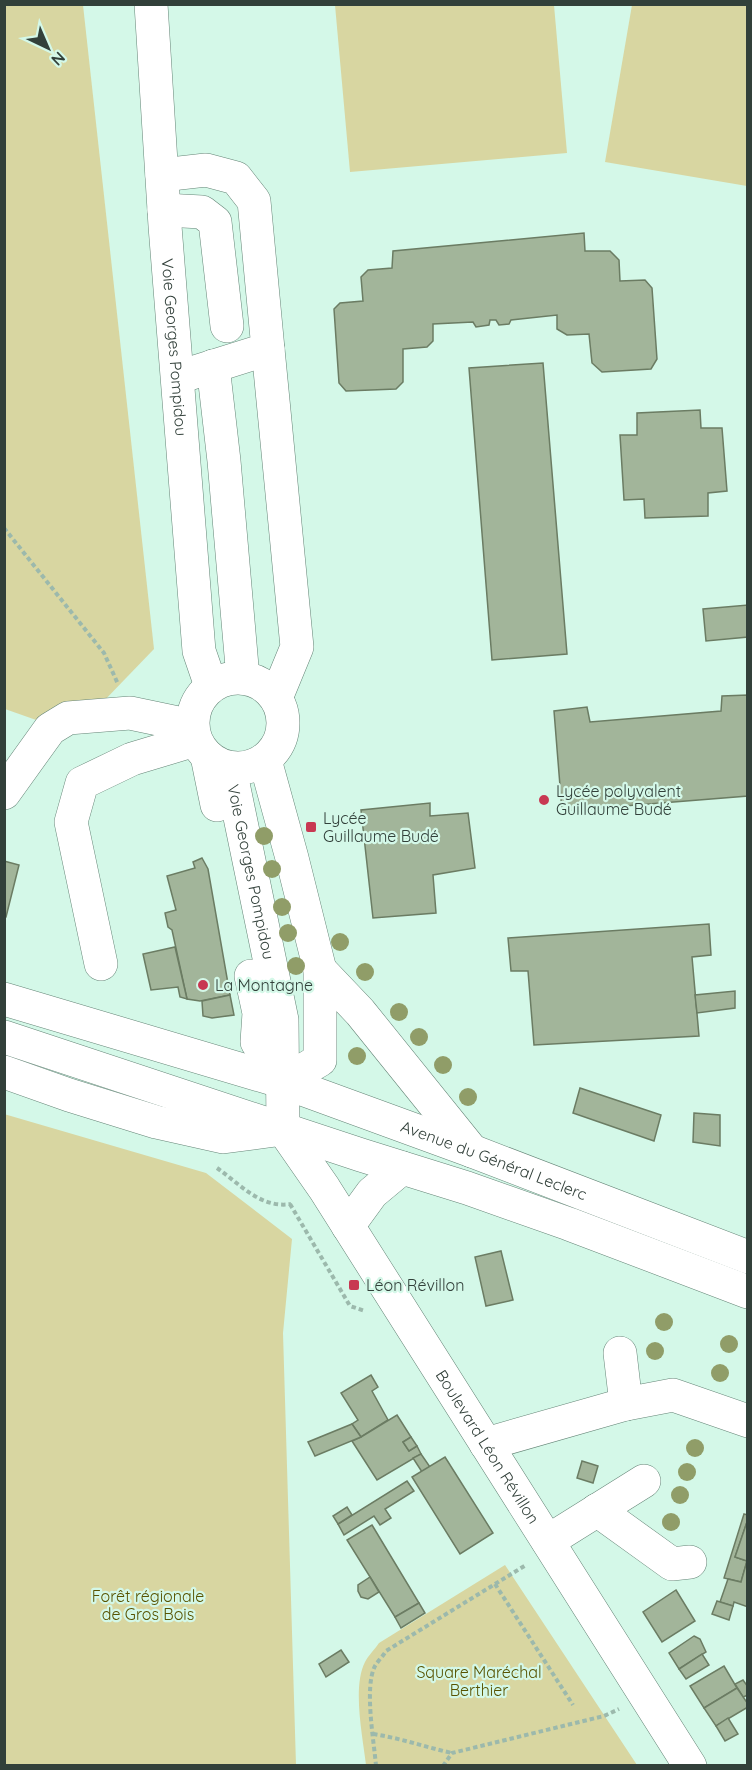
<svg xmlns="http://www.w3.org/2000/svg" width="752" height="1770" viewBox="0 0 752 1770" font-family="Quicksand,sans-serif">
	<rect width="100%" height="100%" fill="#d4f8e8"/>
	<!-- green -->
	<g fill="#d8d6a1">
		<polygon points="4,5 83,5 154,649 73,733 5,709"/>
		<polygon points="335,5 554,5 567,153 350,172"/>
		<polygon points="632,5 747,5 747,186 605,162"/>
		<polygon points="4,1114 206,1173 292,1239 283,1333 296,1765 5,1765"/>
		<path d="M505 1565 637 1765H366C363 1738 352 1687 365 1662 368 1656 375 1649 379 1643Z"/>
	</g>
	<!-- building -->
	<g fill="#a2b59a" stroke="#6b7c63" stroke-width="1.5">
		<polygon points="584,233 585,251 610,251 619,260 620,281 645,280 652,288 657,359 651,369 602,372 592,363 589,334 567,335 557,329 557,315 511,320 509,324 499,325 496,320 490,320 489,325 476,327 473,322 433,324 433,341 427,347 403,349 403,382 396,389 346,391 339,383 334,309 340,303 363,301 361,277 368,270 392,268 393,251"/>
		<polygon points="543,363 567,654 492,660 469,368"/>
		<polygon points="700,410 701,428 722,428 727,491 708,493 708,516 645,518 644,499 624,500 620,435 637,435 637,413"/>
		<polygon points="748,605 748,637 706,641 703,609"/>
		<polygon points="748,695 748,796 562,811 554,711 587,707 590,722 721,711 722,696"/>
		<polygon points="430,803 430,816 468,813 475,868 433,875 436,913 373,918 361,810"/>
		<polygon points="202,858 208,869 230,995 200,1001 187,999 172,930 168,927 165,913 176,910 167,876 195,868 193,862"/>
		<polygon points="4,861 19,865 6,917 4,917"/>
		<polygon points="709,924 711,955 692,957 699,1036 534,1045 528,971 511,971 508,938"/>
		<polygon points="175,947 187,999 180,997 178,987 151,990 143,954"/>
		<polygon points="735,991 735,1008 697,1013 695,995"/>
		<polygon points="230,995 234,1015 212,1018 203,1016 202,1001"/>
		<polygon points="580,1088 661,1115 654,1141 573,1113"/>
		<polygon points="694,1113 720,1115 720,1146 693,1142"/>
		<polygon points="501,1251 513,1300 486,1306 475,1257"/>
		<polygon points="371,1375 378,1387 372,1391 388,1420 361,1437 352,1424 358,1420 341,1393"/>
		<polygon points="397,1415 411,1437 403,1442 409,1451 417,1446 421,1454 377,1480 352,1441 361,1437"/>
		<polygon points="352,1424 361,1437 315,1456 308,1442"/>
		<polygon points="411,1437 417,1446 409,1451 403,1442"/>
		<polygon points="421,1454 430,1467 422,1472 413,1458"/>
		<polygon points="445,1457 493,1533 460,1554 412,1477"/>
		<polygon points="582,1461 598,1466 593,1483 577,1478"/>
		<polygon points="407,1481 414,1491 385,1509 391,1518 380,1525 374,1516 344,1535 338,1524"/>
		<polygon points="347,1507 352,1515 338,1524 333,1516"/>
		<polygon points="744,1514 748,1515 748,1519 735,1557 747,1561 741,1582 724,1578"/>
		<polygon points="748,1519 748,1607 734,1602 733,1606 720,1602 728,1579 741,1582 747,1561 735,1557"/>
		<polygon points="372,1525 419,1603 395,1617 347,1540"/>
		<polygon points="370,1577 379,1592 368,1599 361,1597 358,1591 358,1585"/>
		<polygon points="676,1590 695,1621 662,1642 643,1612"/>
		<polygon points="717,1601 733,1606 729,1620 712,1614"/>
		<polygon points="419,1603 425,1613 401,1628 395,1617"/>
		<polygon points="694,1636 700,1639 706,1652 679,1669 669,1653"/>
		<polygon points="341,1650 349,1662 326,1677 319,1664"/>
		<polygon points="702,1654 709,1665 686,1679 679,1669"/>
		<polygon points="724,1666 737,1688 704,1708 690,1686"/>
		<polygon points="743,1680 748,1687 748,1695 743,1697 735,1684"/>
		<polygon points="737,1688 748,1704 748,1707 716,1726 704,1708"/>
		<polygon points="728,1718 738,1734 725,1741 716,1726"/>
	</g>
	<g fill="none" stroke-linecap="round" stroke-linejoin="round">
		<defs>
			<g id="minor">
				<path id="s1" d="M151 4 165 226 199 651 211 686"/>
				<polyline points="162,175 206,170 236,178 254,201 268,349 179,377"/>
				<polyline points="164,210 202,212 215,222 227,326"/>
				<polyline points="268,349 297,647 276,698"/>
				<polyline points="213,366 224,461 243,678"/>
				<circle cx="238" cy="723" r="45"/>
				<polyline points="207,756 217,805"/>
				<polyline points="265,760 292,858 320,970 320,1060 283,1082"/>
				<path id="s2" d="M230 769 282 1020 283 1129"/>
				<polyline points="4,793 50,729 68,718 130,713 192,726"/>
				<polyline points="101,964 71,822 82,783 132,759 195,740"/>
				<polyline points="320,970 360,1012 472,1151"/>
				<polyline points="251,976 259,1013 257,1042 283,1082"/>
				<polyline points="4,1072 69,1095 156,1122 223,1137 283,1129"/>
				<path id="s3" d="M283 1129 324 1188 690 1766"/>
				<polyline points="620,1353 626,1404 673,1395 748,1421"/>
				<polyline points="486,1444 626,1404"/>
				<polyline points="597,1510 672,1564 690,1562"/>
				<polyline points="548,1541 644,1481"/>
			</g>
			<g id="major">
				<path id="s4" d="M4 999 283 1082 472 1151 748 1257"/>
				<polyline points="4,1037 361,1155 467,1188 569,1224 748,1292"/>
				<polyline points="348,1226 372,1193 402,1168"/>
			</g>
		</defs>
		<!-- minor casing -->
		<use href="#minor" stroke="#658577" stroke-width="34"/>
		<!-- major casing -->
		<use href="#major" stroke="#658577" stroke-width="34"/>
		<!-- path -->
		<g stroke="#9cb9ac" stroke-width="4" stroke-dasharray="4.5 3" stroke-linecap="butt">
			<polyline points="4,528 104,653 118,684"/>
			<path d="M217 1168C240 1184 261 1209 291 1204"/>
			<polyline points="290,1204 350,1306 365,1311"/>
			<polyline points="495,1584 573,1705"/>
			<path d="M373 1734C400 1738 425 1747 452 1753"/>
			<path d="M376 1766C374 1741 364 1687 375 1666 378 1661 383 1656 386 1651L526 1565"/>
			<polyline points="443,1766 452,1753 604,1716 619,1709"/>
		</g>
		<!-- minor -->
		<use href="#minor" stroke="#fff" stroke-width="33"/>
		<!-- major -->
		<use href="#major" stroke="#fff" stroke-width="33"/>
	</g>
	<!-- trees -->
	<g fill="#909d68">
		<circle cx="264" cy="836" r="9"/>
		<circle cx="272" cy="869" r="9"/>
		<circle cx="282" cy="907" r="9"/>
		<circle cx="288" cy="933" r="9"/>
		<circle cx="340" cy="942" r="9"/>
		<circle cx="296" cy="966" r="9"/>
		<circle cx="365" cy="972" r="9"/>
		<circle cx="399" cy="1012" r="9"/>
		<circle cx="419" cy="1037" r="9"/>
		<circle cx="357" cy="1056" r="9"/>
		<circle cx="443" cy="1065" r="9"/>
		<circle cx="468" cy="1097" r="9"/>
		<circle cx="664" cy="1322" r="9"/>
		<circle cx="729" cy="1344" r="9"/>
		<circle cx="655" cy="1351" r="9"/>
		<circle cx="720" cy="1373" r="9"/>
		<circle cx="695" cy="1448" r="9"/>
		<circle cx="687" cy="1472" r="9"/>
		<circle cx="680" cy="1495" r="9"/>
		<circle cx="671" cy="1522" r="9"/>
	</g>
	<!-- markers -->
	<g fill="#c83852" stroke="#d4f8e8" stroke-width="2">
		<circle cx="544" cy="800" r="6"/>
		<rect x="305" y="821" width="12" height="12" rx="3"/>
		<circle cx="203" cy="985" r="6"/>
		<rect x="348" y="1279" width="12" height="12" rx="3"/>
	</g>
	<g text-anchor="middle" stroke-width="4.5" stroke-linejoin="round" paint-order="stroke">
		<!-- street labels -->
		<g font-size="16" fill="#32403a" stroke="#d4f8e8">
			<text dy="6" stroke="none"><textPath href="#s1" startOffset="344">Voie Georges Pompidou</textPath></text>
			<text dy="6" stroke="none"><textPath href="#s2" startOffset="105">Voie Georges Pompidou</textPath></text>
			<text dy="6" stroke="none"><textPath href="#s4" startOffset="516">Avenue du Général Leclerc</textPath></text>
			<text dy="6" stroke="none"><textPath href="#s3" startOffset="378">Boulevard Léon Révillon</textPath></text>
		</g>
		<!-- poi labels -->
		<g font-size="16" fill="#32403a" stroke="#d4f8e8" text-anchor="start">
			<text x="556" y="797">Lycée polyvalent<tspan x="556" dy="18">Guillaume Budé</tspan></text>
			<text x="323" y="824">Lycée<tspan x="323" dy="18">Guillaume Budé</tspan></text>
			<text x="215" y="991">La Montagne</text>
			<text x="366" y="1291">Léon Révillon</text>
		</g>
		<!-- park labels -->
		<g font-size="16" fill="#585300" stroke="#d4f8e8">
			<text x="148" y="1602">Forêt régionale<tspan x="148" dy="18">de Gros Bois</tspan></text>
			<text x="479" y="1678">Square Maréchal<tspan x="479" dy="18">Berthier</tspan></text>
		</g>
	</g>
	<!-- border -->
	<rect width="752" height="1770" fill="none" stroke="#32403a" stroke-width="12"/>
	<!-- north arrow -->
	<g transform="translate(48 48) rotate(136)" stroke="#d4f8e8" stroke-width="4.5" paint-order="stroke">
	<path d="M0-4.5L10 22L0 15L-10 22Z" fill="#32403a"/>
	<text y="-9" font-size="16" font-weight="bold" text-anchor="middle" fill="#32403a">N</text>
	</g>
</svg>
